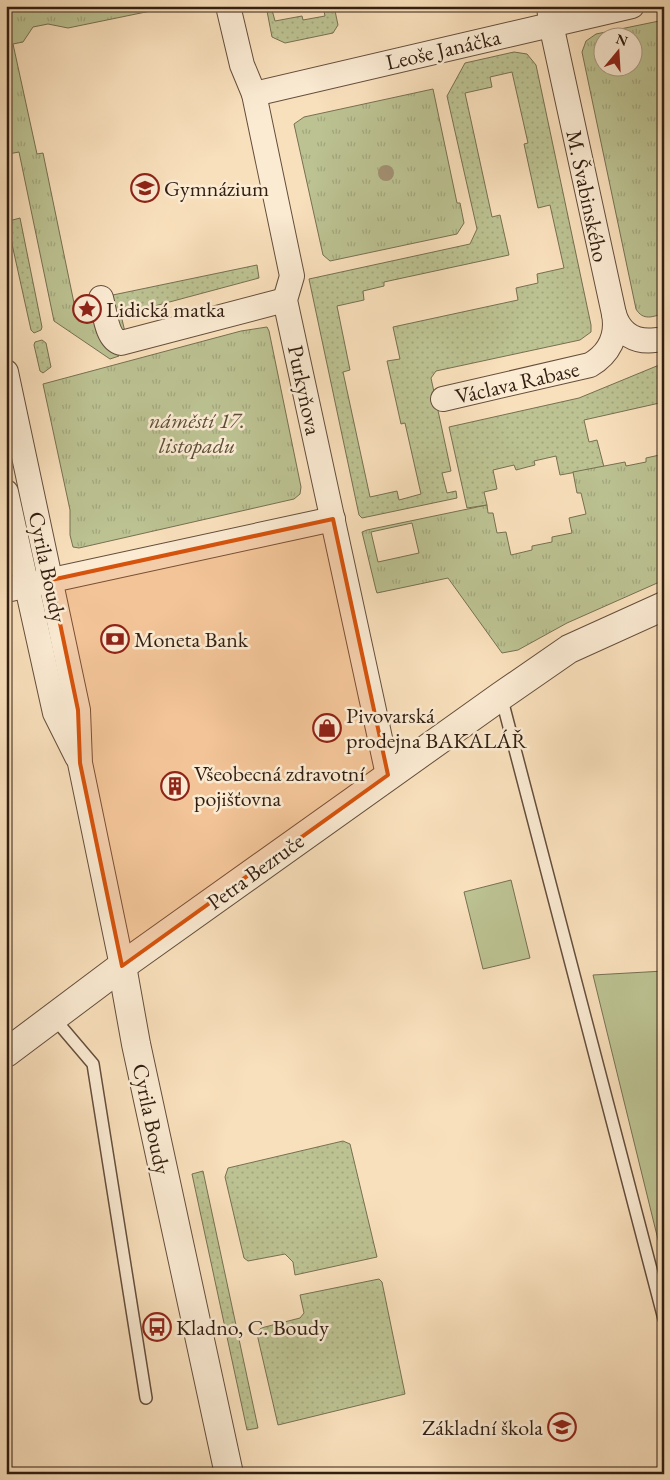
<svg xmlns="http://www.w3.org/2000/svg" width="670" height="1480" viewBox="0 0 670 1480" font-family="'EB Garamond',serif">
	<defs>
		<pattern id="grass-dots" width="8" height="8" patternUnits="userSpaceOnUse" patternTransform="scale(1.25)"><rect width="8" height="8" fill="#bcc292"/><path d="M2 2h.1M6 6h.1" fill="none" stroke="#a2a67d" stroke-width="1.8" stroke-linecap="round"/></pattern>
		<pattern id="park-tufts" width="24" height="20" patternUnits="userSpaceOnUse" patternTransform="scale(1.25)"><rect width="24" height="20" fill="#bcc292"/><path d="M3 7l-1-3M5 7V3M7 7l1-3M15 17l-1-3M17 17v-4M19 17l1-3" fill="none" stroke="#a2a67d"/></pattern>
	</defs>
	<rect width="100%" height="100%" fill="#f9e0bc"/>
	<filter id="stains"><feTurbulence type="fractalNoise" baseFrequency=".004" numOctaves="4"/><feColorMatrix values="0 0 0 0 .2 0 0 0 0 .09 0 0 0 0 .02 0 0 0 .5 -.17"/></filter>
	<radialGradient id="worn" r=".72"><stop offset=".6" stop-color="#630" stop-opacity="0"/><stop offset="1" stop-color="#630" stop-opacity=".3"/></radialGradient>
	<!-- grass -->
	<g fill="url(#grass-dots)" stroke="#777052" fill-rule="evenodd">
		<polygon points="266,6 271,6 275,21 302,16 303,20 325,16 323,6 334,6 338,25 333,33 285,43 272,37"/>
		<path d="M514 52 527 54 536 65 591 325V332L580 340 436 371 431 378 451 471 442 473 447 493 456 491 457 498 362 518 359 515 309 279 470 244 477 229 447 96 465 63ZM512 72 528 143 524 144 538 208 550 205 564 268 537 274 538 283 516 288 518 300 393 327 400 359 387 361 401 424 405 423 421 494 399 500 397 491 370 497 343 372 350 370 337 306 364 300 363 291 384 286V282L509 255 500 215 492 217 465 93 492 87 490 77Z"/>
		<polygon points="20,218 42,327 41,330 34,333 31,330 8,226 9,221"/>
		<polygon points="257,265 259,278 121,315 125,332 120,329 108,296"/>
		<polygon points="42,340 46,343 51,367 43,373 40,371 34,345 35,342"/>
		<polygon points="664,363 664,402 584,420 589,442 597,440 604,467 560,475 556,456 534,461 535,465 516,470 514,465 493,470 497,489 484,492 487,505 467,508 449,427 579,398"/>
		<polygon points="343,1141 350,1144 377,1257 295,1275 293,1262 285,1254 248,1261 244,1258 225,1177 228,1168"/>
		<polygon points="203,1171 258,1428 247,1430 192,1174"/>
		<polygon points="379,1279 382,1282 405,1394 278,1425 257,1334 261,1328 300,1318 304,1313 300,1295"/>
	</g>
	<!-- park -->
	<g fill="url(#park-tufts)" stroke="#777052" fill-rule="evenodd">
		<polygon points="6,6 175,6 68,28 48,24 33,27 23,42 13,44 37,154 43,153 74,303 95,299 105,345 119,356 110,359 54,321 19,152 8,154 6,157"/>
		<path d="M664 20V313C653 317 643 321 636 309L582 52 586 41 596 34ZM602 38H632V68H602Z"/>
		<polygon points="433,89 457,203 460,203 464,223 457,234 330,261 323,255 294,124 304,117"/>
		<polygon points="267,327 269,331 301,487 300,494 294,499 79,548 73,547 70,535 70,510 43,384 241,331"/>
		<path d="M664 454V580L567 623 518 650 502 653 448 578 377 593 376 590 362 532 367 530 487 505 488 513H493L497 533 506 532 511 555 532 550V546L552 542V537L572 533 569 518 586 514 581 493H577L573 472 625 462 626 466 646 462V458ZM412 523 419 553 378 562 371 532Z"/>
	</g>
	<!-- garden -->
	<g fill="#bcc292" stroke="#777052">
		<polygon points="511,880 530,958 483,969 464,892"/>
		<polygon points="664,971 664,1264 593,975"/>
	</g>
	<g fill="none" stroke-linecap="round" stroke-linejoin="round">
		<defs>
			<g id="service">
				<polyline points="501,696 664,1319"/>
				<polyline points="53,1017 93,1064 146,1398"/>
			</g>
			<g id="minor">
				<polyline points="228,6 242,65 254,94 292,276 285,300 388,775"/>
				<path d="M549 6 551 24 614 314C620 334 636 343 656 340"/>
				<polyline points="254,94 632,6"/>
				<path d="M101 298C105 312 106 339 121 343L285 300"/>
				<polyline points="6,372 78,710 80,763 122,966"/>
				<path d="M443 399 590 365C609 354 618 336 614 314"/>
				<polyline points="6,492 55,713 77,757"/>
				<polyline points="6,590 333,519"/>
			</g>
			<g id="tertiary">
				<polyline points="122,966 136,1044 229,1474"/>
				<polyline points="6,1053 122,966 501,696 569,649 664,606"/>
			</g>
		</defs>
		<!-- service casing -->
		<use href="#service" stroke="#644e3c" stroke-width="14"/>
		<!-- minor casing -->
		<use href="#minor" stroke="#644e3c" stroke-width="26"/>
		<!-- tertiary casing -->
		<use href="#tertiary" stroke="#644e3c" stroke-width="30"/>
		<!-- service -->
		<use href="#service" stroke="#fbebd3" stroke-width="11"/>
		<!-- minor -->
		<use href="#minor" stroke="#fbebd3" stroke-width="24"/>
		<!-- tertiary -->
		<use href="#tertiary" stroke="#fbebd3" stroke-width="28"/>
	</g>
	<!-- trees -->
	<circle fill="#a29073" cx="386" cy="173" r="8"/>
	<!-- marked area -->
	<path fill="#d6530c" fill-opacity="0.2" stroke="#d6530c" stroke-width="4" stroke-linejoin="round" d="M333 519 388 775 122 966 80 763 78 710 51 580Z"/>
	<!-- icons -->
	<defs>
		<symbol id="school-ring" viewBox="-11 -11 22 22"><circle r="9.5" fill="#fbebd3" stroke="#8f2418" stroke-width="1.5"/><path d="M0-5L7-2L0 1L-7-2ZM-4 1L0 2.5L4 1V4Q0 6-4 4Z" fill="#8f2418"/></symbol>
		<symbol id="sight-ring" viewBox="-11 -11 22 22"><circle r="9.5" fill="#fbebd3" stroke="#8f2418" stroke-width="1.5"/><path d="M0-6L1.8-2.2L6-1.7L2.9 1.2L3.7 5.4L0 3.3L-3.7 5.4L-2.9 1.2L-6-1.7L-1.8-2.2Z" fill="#8f2418"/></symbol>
		<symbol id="bank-ring" viewBox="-11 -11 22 22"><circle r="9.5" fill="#fbebd3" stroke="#8f2418" stroke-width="1.5"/><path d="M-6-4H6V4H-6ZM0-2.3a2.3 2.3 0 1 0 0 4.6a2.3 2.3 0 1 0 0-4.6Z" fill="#8f2418"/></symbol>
		<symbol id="shop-ring" viewBox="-11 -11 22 22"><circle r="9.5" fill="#fbebd3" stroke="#8f2418" stroke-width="1.5"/><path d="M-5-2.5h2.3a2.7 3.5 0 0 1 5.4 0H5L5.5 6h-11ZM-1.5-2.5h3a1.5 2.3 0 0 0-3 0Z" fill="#8f2418"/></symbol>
		<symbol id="building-ring" viewBox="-11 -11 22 22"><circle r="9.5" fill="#fbebd3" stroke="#8f2418" stroke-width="1.5"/><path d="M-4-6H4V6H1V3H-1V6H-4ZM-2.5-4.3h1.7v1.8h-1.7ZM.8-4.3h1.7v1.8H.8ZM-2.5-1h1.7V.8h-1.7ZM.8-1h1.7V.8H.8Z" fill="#8f2418"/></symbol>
		<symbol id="bus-ring" viewBox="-11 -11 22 22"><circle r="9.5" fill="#fbebd3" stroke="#8f2418" stroke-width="1.5"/><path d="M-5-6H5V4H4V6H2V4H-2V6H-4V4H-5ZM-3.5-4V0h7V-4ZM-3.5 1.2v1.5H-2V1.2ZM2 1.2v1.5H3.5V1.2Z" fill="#8f2418"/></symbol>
	</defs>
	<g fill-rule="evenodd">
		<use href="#school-ring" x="129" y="172" width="32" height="32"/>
		<use href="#sight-ring" x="71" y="293" width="32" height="32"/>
		<use href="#bank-ring" x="99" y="623" width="32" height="32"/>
		<use href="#shop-ring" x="311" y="712" width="32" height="32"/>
		<use href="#building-ring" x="159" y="770" width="32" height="32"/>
		<use href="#bus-ring" x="141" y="1311" width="32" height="32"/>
		<use href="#school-ring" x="546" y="1411" width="32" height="32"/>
	</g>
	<g text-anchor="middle" stroke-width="5" stroke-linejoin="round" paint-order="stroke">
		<!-- street labels -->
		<g font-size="22" fill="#321e11" stroke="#fbebd3">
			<text transform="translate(443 49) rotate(-13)" y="8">Leoše Janáčka</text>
			<text transform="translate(588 196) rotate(78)" y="8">M. Švabinského</text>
			<text transform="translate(517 382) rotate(-13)" y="8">Václava Rabase</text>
			<text transform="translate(305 390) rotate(78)" y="8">Purkyňova</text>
			<text transform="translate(48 567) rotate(78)" y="8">Cyrila Boudy</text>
			<text transform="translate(255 871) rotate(-36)" y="8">Petra Bezruče</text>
			<text transform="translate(152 1119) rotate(78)" y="8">Cyrila Boudy</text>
		</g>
		<!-- poi labels -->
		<g font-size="22" fill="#321e11" stroke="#fbebd3" text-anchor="start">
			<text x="164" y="196">Gymnázium</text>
			<text x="106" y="317">Lidická matka</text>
			<text x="134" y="647">Moneta Bank</text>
			<text x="346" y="723">Pivovarská<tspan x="346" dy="25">prodejna BAKALÁŘ</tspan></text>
			<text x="194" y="781">Všeobecná zdravotní<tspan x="194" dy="25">pojišťovna</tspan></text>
			<text x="176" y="1335">Kladno, C. Boudy</text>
			<text x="543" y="1435" text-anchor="end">Základní škola</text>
		</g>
		<!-- park labels -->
		<g font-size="22" font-style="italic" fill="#5b4f38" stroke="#fbebd3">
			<text x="197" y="428">náměstí 17.<tspan x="197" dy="25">listopadu</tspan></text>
		</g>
	</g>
	<!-- margin -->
	<rect width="670" height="1480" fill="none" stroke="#f9e0bc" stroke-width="25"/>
	<rect x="8" y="8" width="655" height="1465" fill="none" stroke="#321e11" stroke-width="2.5"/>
	<rect x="12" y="12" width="645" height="1455" fill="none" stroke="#321e11"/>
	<!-- north arrow -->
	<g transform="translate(618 52) rotate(18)"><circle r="24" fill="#fbebd3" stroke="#ab9985"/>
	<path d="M0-4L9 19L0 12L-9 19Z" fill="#8f2418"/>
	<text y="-8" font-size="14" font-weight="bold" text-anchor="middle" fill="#321e11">N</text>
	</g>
	<rect width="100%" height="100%" filter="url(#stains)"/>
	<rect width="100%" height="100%" fill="url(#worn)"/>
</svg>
